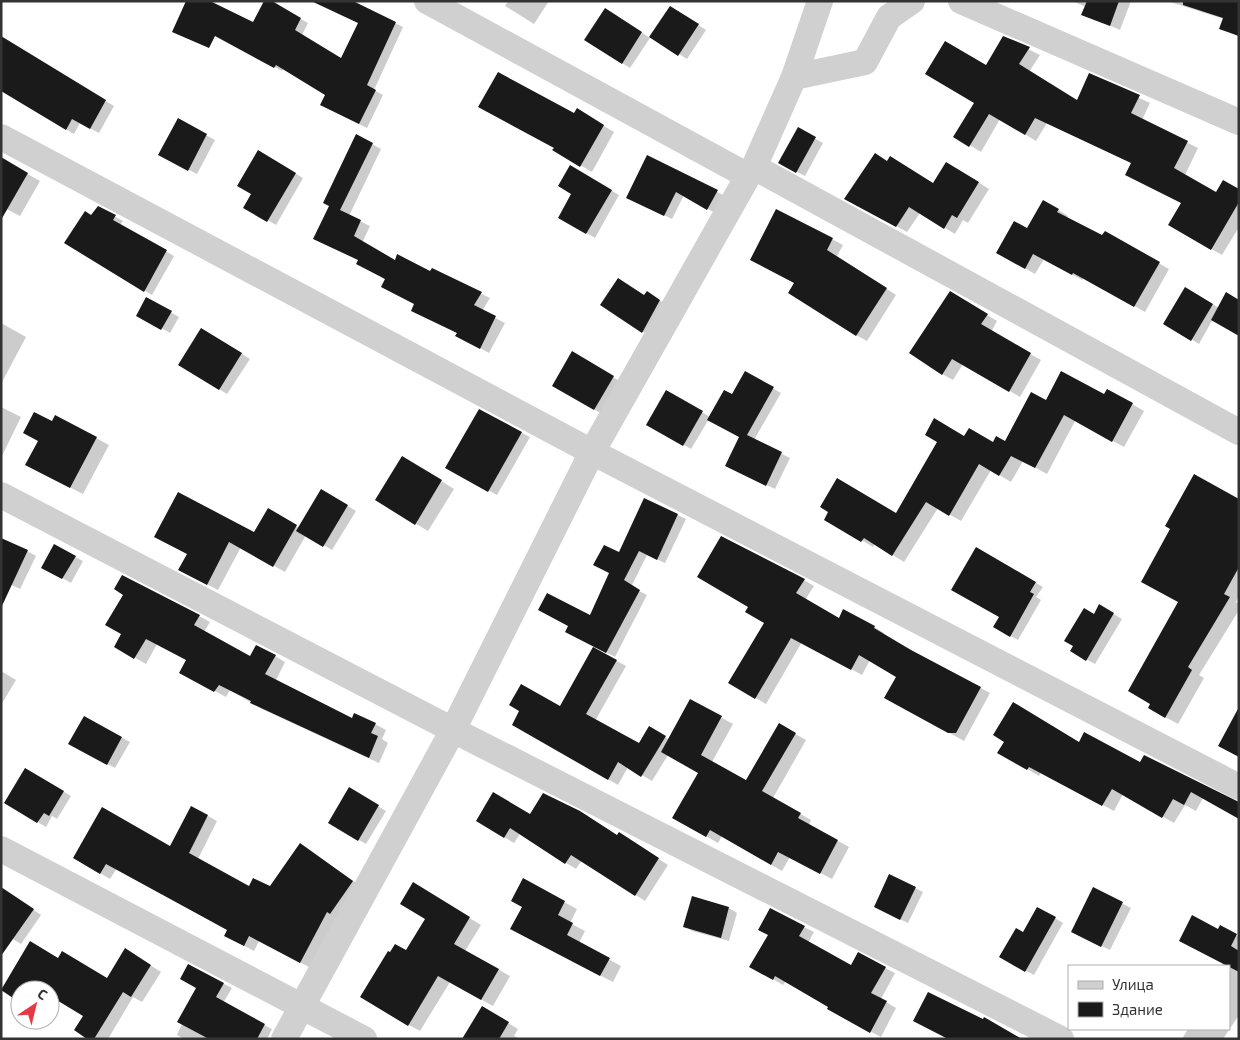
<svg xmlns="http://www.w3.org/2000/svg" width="1240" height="1040" viewBox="0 0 1240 1040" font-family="'Exo 2',sans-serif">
	<rect width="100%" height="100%" fill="#fff"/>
	<!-- shadow -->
	<g fill="#0003">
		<polygon points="269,1 308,23 302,35 342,60 359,23 350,1 403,27 374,90 383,95 367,128 329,109 327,94 284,68 282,71 250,53"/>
		<polygon points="508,1 549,1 534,24 505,6"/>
		<polygon points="1072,1 1131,1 1120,30 1083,14 1086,7"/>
		<polygon points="1167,1 1239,1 1239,37 1221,28 1224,19"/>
		<polygon points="678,12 706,30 687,59 651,37"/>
		<polygon points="614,14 650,38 630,68 622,63"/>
		<polygon points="1004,37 1040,55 1029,72 1078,101 1090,75 1150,103 1142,120 1198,148 1185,175 1216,194 1239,191 1239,227 1222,255 1170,225 1183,203 1132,163 1047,123 1036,141 1000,119 981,152 955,136 975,103 986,67"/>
		<polygon points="5,40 114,106 99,133 80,123 74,134 1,90"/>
		<polygon points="577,110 614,132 592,172 554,150"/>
		<polygon points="178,120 215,140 197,174 168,159"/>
		<polygon points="798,129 823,143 805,176 780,163"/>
		<polygon points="372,144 381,149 349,216 370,226 362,243 395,261 431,273 432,270 490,298 482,311 505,323 489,353 466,340 359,260 315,238"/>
		<polygon points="259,152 303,178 276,225 245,207 253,194"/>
		<polygon points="648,156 725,196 715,213 684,195 672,219 633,200"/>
		<polygon points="1,159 40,181 20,216 1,206"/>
		<polygon points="888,162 934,185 957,169 989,189 968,223 963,220 955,234 920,213 907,232 846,199"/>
		<polygon points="570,167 619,195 595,238 560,217 573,193"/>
		<polygon points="1044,201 1068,216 1067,218 1103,237 1105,233 1169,269 1145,312 1084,277 1082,280 1044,259 1035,274 997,252 1027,229"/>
		<polygon points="98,207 123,221 120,225 174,256 152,295 66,243 92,217"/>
		<polygon points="777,210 843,245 837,256 896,295 867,341 856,335 795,283"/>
		<polygon points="1186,288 1219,308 1199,344 1165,323"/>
		<polygon points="645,296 656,298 668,306 651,337 601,304"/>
		<polygon points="147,299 179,317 170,333 138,315"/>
		<polygon points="961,299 997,321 991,332 1041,360 1020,397 963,364 953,380 942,374"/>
		<polygon points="1,323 26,337 2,382 1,382"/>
		<polygon points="210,334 250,359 227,394 180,365"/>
		<polygon points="573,353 621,382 602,414 554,385"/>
		<polygon points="745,373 781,393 754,440 790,458 775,489 735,470 740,437 709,419 691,449 647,424 666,391 710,417 733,396"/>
		<polygon points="1105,396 1132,404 1144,411 1124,447 1075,421 1047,474 1023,461 1011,482 991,470 961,521 938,508 904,562 875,544 873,547 826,519 896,514 965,437 994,444 1006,443 1046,402"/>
		<polygon points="1,407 21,417 1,458"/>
		<polygon points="52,423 96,438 109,445 83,494 39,472"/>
		<polygon points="522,433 530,437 497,495 447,467"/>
		<polygon points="414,464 454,489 428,531 376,500"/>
		<polygon points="322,491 356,511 332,550 306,535 285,572 241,547 218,590 191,576 188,554 255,534 268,510 299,528"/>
		<polygon points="645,499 686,519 665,563 647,555 631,587 647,595 615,657 596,647 595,649 626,666 595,721 639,745 649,728 670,740 691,701 733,724 712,762 746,782 779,725 806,740 773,798 811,820 809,825 849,847 832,879 790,857 782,871 722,836 718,843 674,818 699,772 668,755 652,781 628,767 618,785 513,724 560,708 594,646 590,617"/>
		<polygon points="1239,500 1239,596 1236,602 1239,604 1239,610 1199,675 1204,678 1178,724 1149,708"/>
		<polygon points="54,546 83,561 71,583 43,567"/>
		<polygon points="977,548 1043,587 1036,597 1041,600 1018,640 995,627 1000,617"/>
		<polygon points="27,551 36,556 20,589 1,580"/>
		<polygon points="804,580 814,586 805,600 839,619 874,627 884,633 883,635 990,693 964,741 885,697 897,676 870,660 862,675 802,642 766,704 730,683"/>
		<polygon points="1100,606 1122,619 1095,664 1071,651"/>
		<polygon points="199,616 210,622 204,632 251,658 275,656 285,662 276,680 353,719 375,724 386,730 382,739 388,743 379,763 262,709 230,690 226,697 181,673 187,660 157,644 146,664 115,646"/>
		<polygon points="1,671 16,680 1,705"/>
		<polygon points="84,717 130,742 115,768 70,744"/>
		<polygon points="1080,743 1232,802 1239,802 1239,818 1203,798 1196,811 1185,805 1174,823 1123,794 1114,811 1041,772 1039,776 999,752"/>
		<polygon points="26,770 71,796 57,819 52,816 46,827 6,803"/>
		<polygon points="350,789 386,811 366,844 330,823"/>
		<polygon points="530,815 629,840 668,865 645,901 582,860 576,869 520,834 514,843 477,821"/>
		<polygon points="208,816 217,821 198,859 249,887 270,888 310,851 362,887 311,968 259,941 254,951 225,936 228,930 117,868 110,879 74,858 171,848"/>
		<polygon points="915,888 923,892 908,923 883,911"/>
		<polygon points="1093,889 1131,908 1110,950 1081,936"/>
		<polygon points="425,891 481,925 465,951 510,976 493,1006 450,982 420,1031 409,1025 406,952 426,919"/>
		<polygon points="15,897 41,915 21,944 1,932"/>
		<polygon points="693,898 729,908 737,913 729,941 692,931 684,926"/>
		<polygon points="564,902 577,909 570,923 585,931 579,943 621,966 613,982 524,936"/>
		<polygon points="1038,908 1063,923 1034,975 1001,957 1024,934"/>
		<polygon points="804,927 814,932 808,943 851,967 885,968 895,973 881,999 896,1008 881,1037 839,1015 830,1006 786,981 783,985 751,966"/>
		<polygon points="1220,927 1239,937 1239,1015 1223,1039 1182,1039 1188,1029 1229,1029 1229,966 1223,966 1219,930"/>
		<polygon points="136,956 161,972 142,1002 133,997 108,1039 90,1039 85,1016 50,995 50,990 42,990 37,987 35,990 20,990 20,1000 2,989 59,959 107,980"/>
		<polygon points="189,966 232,988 223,1003 272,1029 267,1039 184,1039 177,1035 198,988"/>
		<polygon points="483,1008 518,1029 514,1036 521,1039 464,1039"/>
	</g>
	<!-- building -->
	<g fill="#1a1a1a">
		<polygon points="186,1 210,1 253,22 264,1 272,1 301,18 295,30 341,58 358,23 311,1 353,1 396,22 367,85 376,90 359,124 320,105 325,95 276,65 274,68 215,36 209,48 172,32"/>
		<polygon points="1087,1 1119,1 1110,26 1081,15"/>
		<polygon points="1183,1 1239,1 1239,36 1219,29 1223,18 1183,5"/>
		<polygon points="670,6 699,24 678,56 649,37"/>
		<polygon points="605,8 642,32 622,64 584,40"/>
		<polygon points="1,36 106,100 90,129 72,119 66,130 1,91"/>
		<polygon points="1003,36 1030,47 1019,64 1077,100 1089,73 1140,95 1131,113 1188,141 1174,168 1216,192 1223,180 1239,189 1239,202 1211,250 1168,225 1181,203 1125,175 1131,163 1035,118 1025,135 989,114 969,147 953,137 974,103 925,74 945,41 986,65"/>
		<polygon points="498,72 574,113 577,108 604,125 580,167 552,150 554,148 478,107"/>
		<polygon points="178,118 207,134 188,171 158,155"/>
		<polygon points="798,127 816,137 796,173 778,163"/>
		<polygon points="356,134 373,143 340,210 361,220 354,236 395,260 397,254 430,271 432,268 482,292 474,305 496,316 480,349 455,336 457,333 411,311 414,304 381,287 385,279 356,264 358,260 313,239 329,206 323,203"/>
		<polygon points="258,150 296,173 267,222 243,208 251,194 237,186"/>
		<polygon points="875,153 887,161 890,156 933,183 946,162 979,182 957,218 952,215 944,229 909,207 896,227 844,199"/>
		<polygon points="647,155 718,190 707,210 676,192 664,216 626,198"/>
		<polygon points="1,157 28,173 1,220"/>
		<polygon points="570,165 612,190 586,234 558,218 571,194 558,186"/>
		<polygon points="1043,200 1059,209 1057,212 1102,235 1105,231 1160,262 1134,307 1073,273 1072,275 1033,254 1025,269 996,253 1014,221 1027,228"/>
		<polygon points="98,206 116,215 113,220 167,250 144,292 64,243 85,211 91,215"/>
		<polygon points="776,209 833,238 827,250 887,288 856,336 788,293 794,283 750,260"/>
		<polygon points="618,278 644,295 647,291 660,300 642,333 600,305"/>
		<polygon points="1185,287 1213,304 1191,341 1163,324"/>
		<polygon points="950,291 988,314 981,324 1031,353 1009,392 952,359 942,375 909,353"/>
		<polygon points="1226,292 1239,300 1239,336 1211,320"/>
		<polygon points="146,297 172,311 161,330 136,316"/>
		<polygon points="201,328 242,353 219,390 178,365"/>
		<polygon points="572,351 614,376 594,410 552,386"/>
		<polygon points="745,371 774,387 747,435 782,452 766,486 725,466 739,437 707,420 724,390 732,394"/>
		<polygon points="1061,371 1104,394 1107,389 1133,403 1112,442 1064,415 1035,468 1011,456 999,476 979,464 949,516 926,502 892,556 864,538 861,542 824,520 828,512 820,507 837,478 896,513 937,442 925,435 934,418 964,436 969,428 993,442 996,436 1005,441 1031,392 1046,400"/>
		<polygon points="666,390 703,411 683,446 646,425"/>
		<polygon points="479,409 522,432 488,492 445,468"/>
		<polygon points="34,412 52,421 55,415 97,437 70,488 25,465 38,441 23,433"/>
		<polygon points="402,456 442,480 415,525 375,500"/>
		<polygon points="1194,474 1239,499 1239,567 1224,594 1230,597 1188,667 1192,670 1165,718 1148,708 1150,704 1128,691 1178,602 1141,582 1170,529 1165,526"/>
		<polygon points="321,489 348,505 323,547 296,531"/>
		<polygon points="178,492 254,532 268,508 297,525 273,567 229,542 207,585 178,570 187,554 154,537"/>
		<polygon points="644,498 678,514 657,560 639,551 624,580 640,590 606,653 565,632 568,626 538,610 547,593 590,615 609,573 593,565 604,545 619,552"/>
		<polygon points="721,536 805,579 796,593 839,618 843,609 875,626 874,628 911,650 981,687 956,733 948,733 884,698 896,677 859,655 851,670 791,638 755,699 728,683 764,623 745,612 748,607 697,577"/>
		<polygon points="1,538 28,550 1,608"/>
		<polygon points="54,544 76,556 62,579 41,568"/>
		<polygon points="976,547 1036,582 1030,592 1034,594 1010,637 993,627 999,617 951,590"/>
		<polygon points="122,575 200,615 194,625 250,656 256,645 276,655 265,674 352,718 354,713 376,723 371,733 378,736 369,758 250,703 251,701 219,685 214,692 179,673 186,660 146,639 134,659 114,647 121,634 105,625 123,595 114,589"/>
		<polygon points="1099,604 1114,613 1086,661 1070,651 1073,646 1064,641 1084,608 1094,614"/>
		<polygon points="593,647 617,660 586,714 639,743 649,726 666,736 641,777 618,762 608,780 512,725 519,711 509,705 521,684 560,706"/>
		<polygon points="690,699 722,716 701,755 746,780 779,723 796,733 762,791 801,813 798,818 838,840 820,874 778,852 771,865 710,830 706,837 672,818 698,773 661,752"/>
		<polygon points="1013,702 1079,742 1084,732 1140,762 1144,755 1239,802 1239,819 1191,792 1184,805 1173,799 1162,818 1112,789 1102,806 1029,767 1027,770 997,753 1004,742 993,735"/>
		<polygon points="1239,707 1239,757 1218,746"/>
		<polygon points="84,716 122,737 107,765 68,744"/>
		<polygon points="25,768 64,791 49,816 44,813 37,823 4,803"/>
		<polygon points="349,787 379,805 358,841 328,823"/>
		<polygon points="493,792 530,814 543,793 580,811 617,835 619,832 659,858 635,896 571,855 565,864 510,828 504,838 476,821"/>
		<polygon points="191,806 208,815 189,853 249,886 253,878 270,886 300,843 353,881 330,914 327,912 300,963 249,936 244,946 224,936 227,930 106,864 100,874 73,858 102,807 170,846"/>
		<polygon points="889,874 916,887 900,920 874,907"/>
		<polygon points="523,878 565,901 558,915 573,923 567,935 610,958 600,976 510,929 522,907 511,901"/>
		<polygon points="413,882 470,917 454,944 499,969 481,1000 438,976 408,1026 360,997 388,951 390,952 395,944 406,950 425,919 400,904"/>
		<polygon points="1,887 34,909 1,956"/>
		<polygon points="1093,887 1123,902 1101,947 1071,932"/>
		<polygon points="692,896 729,907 721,938 683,927"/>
		<polygon points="1037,907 1056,917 1025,972 999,957 1016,928 1023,932"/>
		<polygon points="770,908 805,926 799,936 851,965 858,952 886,967 871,993 887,1001 870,1033 827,1009 828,1007 775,976 773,980 749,967 768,935 758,930"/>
		<polygon points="1192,915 1218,929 1220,925 1237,934 1231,946 1239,951 1239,972 1179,941"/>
		<polygon points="30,941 58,958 62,951 107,978 125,948 151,965 131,997 123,992 94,1039 87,1039 74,1030 83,1016 50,996 50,990 40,990 27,982 16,1000 1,990"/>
		<polygon points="188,964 224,983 216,997 265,1024 257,1039 209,1039 177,1022 196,988 180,979"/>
		<polygon points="928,992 983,1019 984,1017 1022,1039 948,1039 913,1021"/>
		<polygon points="482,1006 509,1022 499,1039 462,1039"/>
	</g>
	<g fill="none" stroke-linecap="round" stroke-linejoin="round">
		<!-- minor -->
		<g stroke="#d0d0d0" stroke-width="26">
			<polyline points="427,1 748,176 754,167 1239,432"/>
			<polyline points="961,1 1239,122"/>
			<polyline points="794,77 820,1"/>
			<polyline points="1,137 592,452 1239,787"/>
			<polyline points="754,167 794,77 865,62 889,17 912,1"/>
			<polyline points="1,495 453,730 1061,1039"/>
			<polyline points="1,849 364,1039"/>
			<polyline points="284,1039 453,730 592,452 748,176"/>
		</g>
	</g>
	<!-- border -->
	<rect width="1240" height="1040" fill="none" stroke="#333333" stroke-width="5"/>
	<!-- legend -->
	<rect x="1068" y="965" width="162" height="65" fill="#ffffff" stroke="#adadad"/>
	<rect x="1078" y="981" width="25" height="8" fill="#d0d0d0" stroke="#adadad"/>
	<text x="1112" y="990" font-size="15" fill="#333333">Улица</text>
	<rect x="1078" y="1002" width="25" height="15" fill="#1a1a1a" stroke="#adadad"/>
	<text x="1112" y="1015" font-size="15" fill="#333333">Здание</text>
	<!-- north arrow -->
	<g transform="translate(35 1005) rotate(35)"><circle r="24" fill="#ffffff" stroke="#adadad"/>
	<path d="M0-4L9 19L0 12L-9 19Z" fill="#e63946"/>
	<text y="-8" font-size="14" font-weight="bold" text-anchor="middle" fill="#333333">С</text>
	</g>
</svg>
